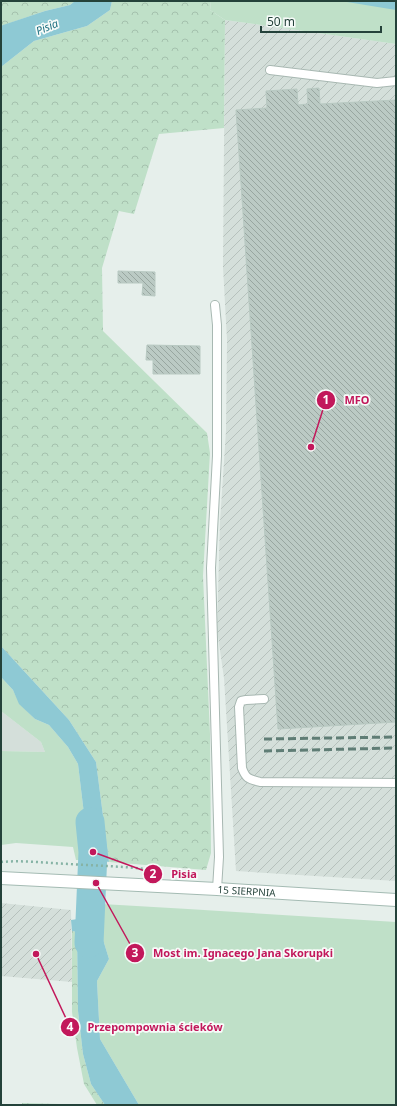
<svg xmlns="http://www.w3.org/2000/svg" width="397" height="1106" viewBox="0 0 397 1106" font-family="'Noto Sans',sans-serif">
	<defs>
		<pattern id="industrial-furrows" width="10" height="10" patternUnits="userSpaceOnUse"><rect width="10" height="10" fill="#d4dfda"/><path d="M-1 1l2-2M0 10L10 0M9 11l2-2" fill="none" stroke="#b6c1bc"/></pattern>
		<pattern id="forest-crowns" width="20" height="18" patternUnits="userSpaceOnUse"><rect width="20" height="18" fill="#bfe0c8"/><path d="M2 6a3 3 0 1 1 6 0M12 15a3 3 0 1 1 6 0" fill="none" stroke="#a4c1ad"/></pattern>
		<pattern id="building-back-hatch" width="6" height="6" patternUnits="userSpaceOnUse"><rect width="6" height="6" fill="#bbcac4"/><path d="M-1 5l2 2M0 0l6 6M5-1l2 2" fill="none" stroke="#98a6a0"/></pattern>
	</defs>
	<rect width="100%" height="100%" fill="#e6efeb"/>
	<!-- built -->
	<polygon fill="#d4dfda" points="1,711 41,742 45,752 1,751"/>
	<!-- industrial -->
	<g fill="url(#industrial-furrows)">
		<polygon points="225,20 396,44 396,881 236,871 224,678 217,630 220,522 226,431 227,340 223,267"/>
		<polygon points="1,903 71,910 72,982 1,976"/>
	</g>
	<!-- grass -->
	<g fill="#bfe0c8">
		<polygon points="211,1 396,1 396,44 225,20 210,10"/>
		<polygon points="1,677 13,690 20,704 35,719 49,725 68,747 78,764 84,814 81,860 76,860 73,847 16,843 1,845 1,751 45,752 41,742 1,711"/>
		<polygon points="102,904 188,909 396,922 396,1105 139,1105 100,1039 97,981 109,959 101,933"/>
	</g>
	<!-- forest -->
	<g fill="url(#forest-crowns)">
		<polygon points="1,1 75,1 70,5 45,11 1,26"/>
		<polygon points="112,1 211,1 210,10 225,20 224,128 159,134 134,214 119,211 102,268 103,331 207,433 210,453 203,576 210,734 211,853 206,870 109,862 96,762 69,720 1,646 1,67 34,41 87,26 110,10"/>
		<polygon points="72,931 77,932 78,1011 83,1054 91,1084 105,1105 22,1105 22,1103 97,1105 84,1084 77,1048 72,1012"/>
	</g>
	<!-- water -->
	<g fill="#8ec9d4">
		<polygon points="75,1 112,1 110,10 87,26 34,41 1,67 1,26 3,25 45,11 70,5"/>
		<polygon points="341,1 396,1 396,10"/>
		<polygon points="1,646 69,720 96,762 109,862 81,860 82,825 84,814 78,764 68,747 49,725 35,719 19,704 13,690 1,677"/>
		<polygon points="78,903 102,904 101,933 109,959 97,981 100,1039 139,1105 105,1105 91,1084 83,1054 78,1011 77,932 72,931 71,920 78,919"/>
	</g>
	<!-- pier -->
	<polygon fill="#e6efeb" points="79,860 81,860 111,862 109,864 80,862"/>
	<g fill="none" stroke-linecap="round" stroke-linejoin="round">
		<!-- river -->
		<polyline stroke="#8ec9d4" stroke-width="29" points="89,943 93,852 90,822"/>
	</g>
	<!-- building -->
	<g fill="url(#building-back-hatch)" stroke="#b8c9c2">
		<polygon points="319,88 320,104 396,100 396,722 278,729 236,110 267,108 266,91 297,89 298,105 308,104 307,89"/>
		<polygon points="118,271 155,272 155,296 142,295 143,283 118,283"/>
		<polygon points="147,345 200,346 200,374 153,374 153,360 146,360"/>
	</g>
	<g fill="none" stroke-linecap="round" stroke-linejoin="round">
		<defs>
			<g id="service">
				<polyline points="270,70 377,83 396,81"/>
				<polyline points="215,305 217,325 217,456 211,568 219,857 217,889"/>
				<path d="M264 699 246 700 241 701 239 707 242 768C246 779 249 779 260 782L396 783"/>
			</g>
			<g id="secondary">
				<path id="s1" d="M1 878 217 889 396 900"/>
			</g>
		</defs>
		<!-- service casing -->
		<use href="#service" stroke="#a8b8b2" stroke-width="10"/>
		<!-- secondary casing -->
		<use href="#secondary" stroke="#a4bbb3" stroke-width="14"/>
		<!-- path -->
		<path stroke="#86b3a5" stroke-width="2.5" stroke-dasharray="2 3" stroke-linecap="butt" d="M1 862C23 860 46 863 69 864 99 866 128 866 158 871"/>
		<!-- service -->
		<use href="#service" stroke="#fff" stroke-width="8"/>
		<!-- secondary -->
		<use href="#secondary" stroke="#fff" stroke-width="12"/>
		<!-- rail -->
		<g stroke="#5f7d75" stroke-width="3" stroke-dasharray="8 4" stroke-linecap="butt">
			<polyline points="264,739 396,737"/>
			<polyline points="264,751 396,748"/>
		</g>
	</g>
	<g text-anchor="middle" stroke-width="3.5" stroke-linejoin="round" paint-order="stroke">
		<!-- street labels -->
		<g font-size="10" fill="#24423a" stroke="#f7fbf9">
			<text dy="4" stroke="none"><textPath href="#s1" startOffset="246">15 SIERPNIA</textPath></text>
		</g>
		<!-- water labels -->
		<g font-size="11" font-style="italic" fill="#1c6f80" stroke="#f7fbf9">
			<text transform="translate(47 27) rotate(-23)" y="4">Pisia</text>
		</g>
	</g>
	<!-- callouts -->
	<path fill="none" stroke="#c2185b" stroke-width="1.5" d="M311 447L326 400M93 852L153 874M96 883L135 953M36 954L70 1027"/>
	<g fill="#c2185b" stroke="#f7fbf9" stroke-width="1.5">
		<circle cx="311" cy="447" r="4"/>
		<circle cx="93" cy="852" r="4"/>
		<circle cx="96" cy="883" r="4"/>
		<circle cx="36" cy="954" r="4"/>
		<circle cx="326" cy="400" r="10"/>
		<circle cx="153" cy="874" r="10"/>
		<circle cx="135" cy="953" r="10"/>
		<circle cx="70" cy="1027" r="10"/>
	</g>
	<g font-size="12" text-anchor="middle" font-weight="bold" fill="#fff">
		<text x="326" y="404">1</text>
		<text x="153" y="878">2</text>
		<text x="135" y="957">3</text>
		<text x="70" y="1031">4</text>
	</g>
	<g font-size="11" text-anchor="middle" font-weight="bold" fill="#c2185b" stroke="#f7fbf9" stroke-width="3.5" stroke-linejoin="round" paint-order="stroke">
		<text x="357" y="404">MFO</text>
		<text x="184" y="878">Pisia</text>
		<text x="243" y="957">Most im. Ignacego Jana Skorupki</text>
		<text x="155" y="1031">Przepompownia ścieków</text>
	</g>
	<!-- border -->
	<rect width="397" height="1106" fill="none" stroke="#24423a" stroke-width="4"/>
	<!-- scale -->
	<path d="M261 26v6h120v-6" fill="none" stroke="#24423a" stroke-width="2"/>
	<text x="267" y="26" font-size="12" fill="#24423a" stroke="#f7fbf9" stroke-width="3" paint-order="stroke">50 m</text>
</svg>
